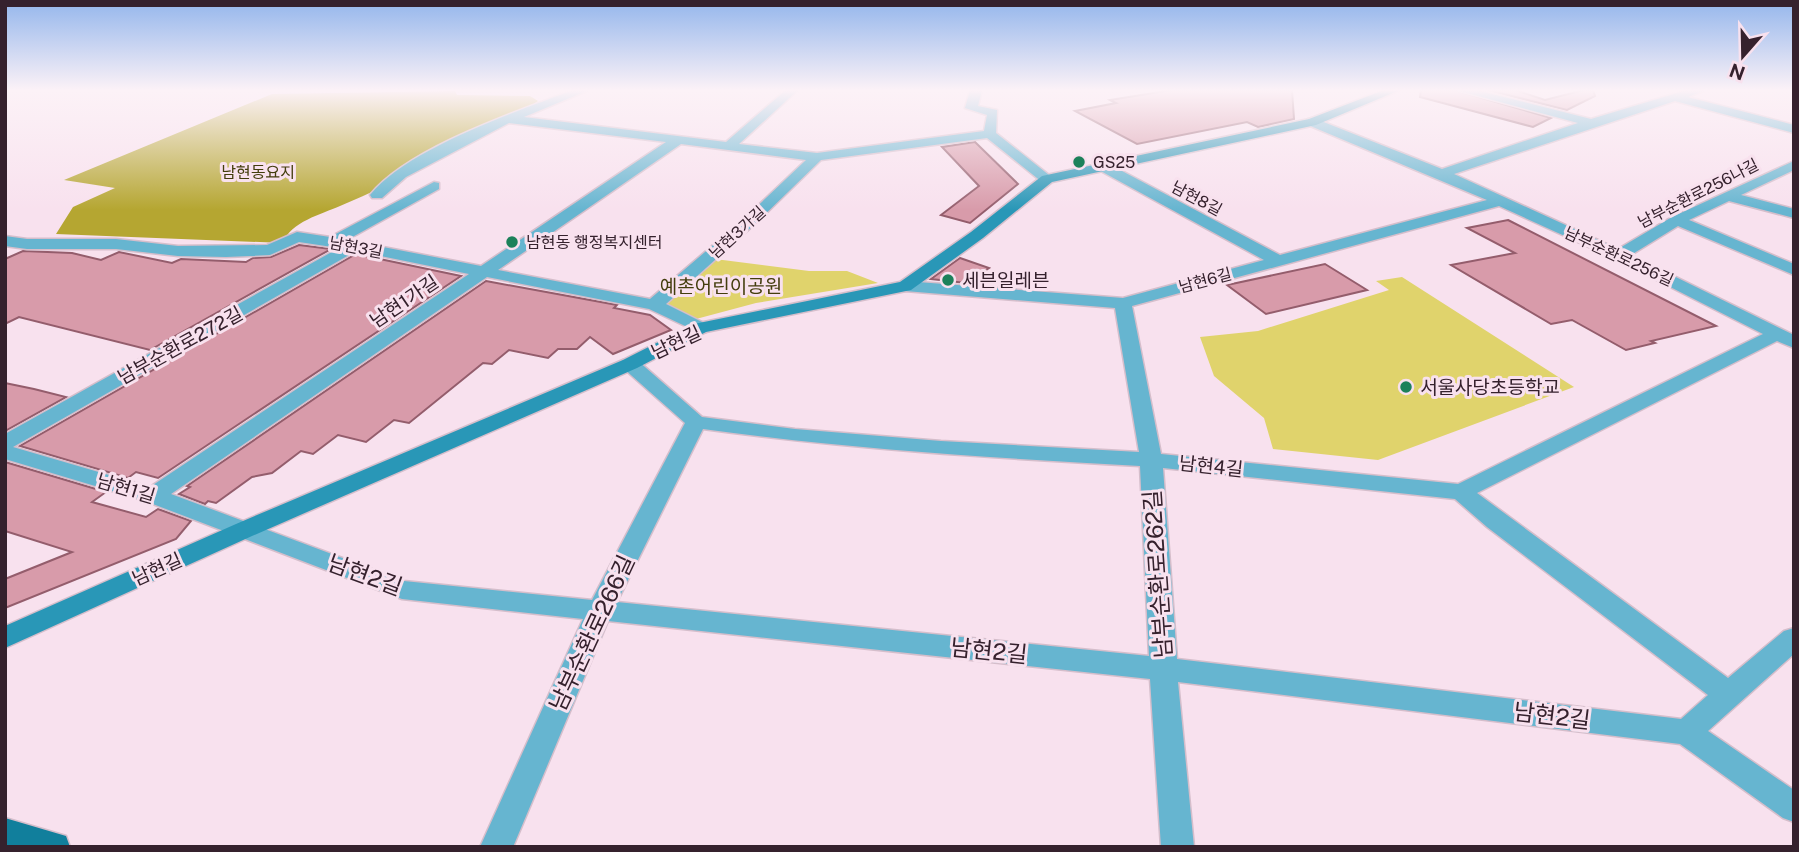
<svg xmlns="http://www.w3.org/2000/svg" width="1799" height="852" viewBox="0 0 1799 852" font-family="'Public Sans','Noto Sans KR',sans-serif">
	<rect width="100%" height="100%" fill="#f8e1ee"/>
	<!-- green -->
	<g fill="#e0d36c">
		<polygon points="715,259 809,271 847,271 878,283 756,303 696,319 664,303"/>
		<polygon points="1402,277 1574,387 1378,460 1273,449 1264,418 1214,376 1200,337 1258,331 1389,290 1376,281"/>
	</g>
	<!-- forest -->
	<path fill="#b5a631" d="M455 91 457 95 530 96 538 101 518 115C460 147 402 180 340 206 322 214 290 222 283 243L56 234 73 207 115 188 64 180 272 94Z"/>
	<!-- building -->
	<g fill="#d89baa" stroke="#945d6c" stroke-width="2">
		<polygon points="1172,90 1292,90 1294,119 1258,127 1247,122 1137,144 1075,111 1116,103 1110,100"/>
		<polygon points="1421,90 1454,90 1551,118 1533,127 1420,97"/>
		<polygon points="1488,90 1515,90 1545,100 1584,90 1593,90 1595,96 1567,110"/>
		<polygon points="975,142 1018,184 970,223 941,215 979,186 942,147"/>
		<polygon points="1508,220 1716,326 1651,341 1655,343 1626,350 1572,320 1551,324 1451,265 1515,253 1467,228"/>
		<polygon points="299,245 331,249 150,350 19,317 5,324 5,259 23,251 72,253 101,260 119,252 172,263 181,259 246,262 253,258 271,257"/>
		<polygon points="356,254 461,276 158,478 136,472 128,478 20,446"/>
		<polygon points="960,258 989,268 966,283 931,279"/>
		<polygon points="1325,264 1367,290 1266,314 1227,285"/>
		<polygon points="486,281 617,305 614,308 650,315 671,330 613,354 590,337 577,349 558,349 548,358 509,350 492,364 483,363 409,423 394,420 366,442 338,435 313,454 301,451 272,473 252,477 216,503 208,501 205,504 179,494 190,487 187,486"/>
		<polygon points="5,383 34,389 66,397 5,431"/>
		<polygon points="5,462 106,492 92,502 146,517 158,509 191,521 176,539 5,608 5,579 72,552 5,531"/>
	</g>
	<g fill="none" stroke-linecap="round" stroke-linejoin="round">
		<defs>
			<path id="street" d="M573 90H589L524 117 726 142 786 90H798L739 144 817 153 984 131 987 115 965 108 970 90H982L978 106 997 110 996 133 1054 179 1047 183 1042 182 987 138 821 160 756 223 666 304 706 324 709 328 706 332 700 333 649 309 487 277 171 494 404 581 592 600 685 423 623 368 620 364 623 360H637L702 417 795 429 941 441 1139 452 1115 308 905 291 896 286 905 281 1123 298 1264 260 1097 169V163H1107L1280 255 1487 200 1308 125V119H1316L1442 169 1578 123 1456 90H1476L1591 119 1687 90H1705L1688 97 1794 125V133L1675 101 1454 174 1618 249 1672 217 1794 161V170L1741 195 1794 209V218L1729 201 1689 220 1794 264V275L1678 226 1631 255 1794 335V348L1777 341 1477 493 1728 678 1784 631 1794 628V654L1708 731 1794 790V822L1783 818 1680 744 1178 682 1194 847H1161L1150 679 608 621 513 847H480L583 619 402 599 145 501 5 459V434L339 248 299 242 270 255 226 257 178 256 116 249H27L5 246V236L27 239H116L178 246 267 245 297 232 330 237 434 182 439 183V189L347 240 481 266 666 142 509 123 406 177 382 198H372L370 195C408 148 516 112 573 90ZM681 144 806 160 746 217 650 299 498 270ZM1499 206 1613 258 1763 334 1458 484 1161 454 1132 306ZM356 251 469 274 150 487 13 447ZM703 429C848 449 994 458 1140 466L1149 656 617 602ZM1163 468 1455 499 1487 527 1708 695 1681 719 1177 659Z"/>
			<polygon id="secondary" points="1384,90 1400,90 1316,125 1052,182 983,238 911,290 706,332 637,368 252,536 5,648 5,626 236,524 623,360 694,324 900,282 971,232 1042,176 1309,119"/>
			<polygon id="primary" points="5,818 66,836 70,847 5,847"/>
		</defs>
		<!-- street casing -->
		<use href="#street" stroke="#d5becb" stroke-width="3"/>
		<!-- secondary casing -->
		<use href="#secondary" stroke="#d5becb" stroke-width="3"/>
		<!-- primary casing -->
		<use href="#primary" stroke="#d5becb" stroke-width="3"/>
		<!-- street -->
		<use href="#street" fill="#66b5d0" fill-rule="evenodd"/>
		<!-- secondary -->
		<use href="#secondary" fill="#2997b7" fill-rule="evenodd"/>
		<!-- primary -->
		<use href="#primary" fill="#117f9c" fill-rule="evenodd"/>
	</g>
	<!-- sky -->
	<linearGradient id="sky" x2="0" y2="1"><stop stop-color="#94b6ec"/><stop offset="0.43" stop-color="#fcf2f7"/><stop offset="1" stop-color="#fcf2f7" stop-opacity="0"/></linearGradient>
	<rect width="1799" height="210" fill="url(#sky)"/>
	<!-- markers -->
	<g fill="#1c815a" stroke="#f8e1ee" stroke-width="2.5">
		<circle cx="1079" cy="162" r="7"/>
		<circle cx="512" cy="242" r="7"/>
		<circle cx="948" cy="280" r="7"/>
		<circle cx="1406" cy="387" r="7"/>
	</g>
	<g text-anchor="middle" stroke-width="6" stroke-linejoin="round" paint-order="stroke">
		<!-- far-poi labels -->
		<g font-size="16" fill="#35212d" stroke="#f8e1ee" text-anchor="start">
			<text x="1093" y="168">GS25</text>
			<text x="526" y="248">남현동 행정복지센터</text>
		</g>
		<!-- far-park labels -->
		<g font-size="16" fill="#433d0d" stroke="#f8e1ee">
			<text x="258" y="178">남현동요지</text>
		</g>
		<!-- far-street labels -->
		<g font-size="16" fill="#35212d" stroke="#f8e1ee">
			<text transform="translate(1698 193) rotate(-27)" y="6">남부순환로256나길</text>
			<text transform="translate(1197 198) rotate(28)" y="6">남현8길</text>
			<text transform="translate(737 232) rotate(-42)" y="6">남현3가길</text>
			<text transform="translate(356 247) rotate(11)" y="6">남현3길</text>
			<text transform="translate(1619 256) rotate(25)" y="6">남부순환로256길</text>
			<text transform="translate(1205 280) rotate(-15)" y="6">남현6길</text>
		</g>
		<!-- poi labels -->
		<g font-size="19" fill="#35212d" stroke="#f8e1ee" text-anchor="start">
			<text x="962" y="287">세븐일레븐</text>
			<text x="1420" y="394">서울사당초등학교</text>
		</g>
		<!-- park labels -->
		<g font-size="19" fill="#433d0d" stroke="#f8e1ee">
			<text x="721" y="293">예촌어린이공원</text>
		</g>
		<!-- street labels -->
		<g font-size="19" fill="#35212d" stroke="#f8e1ee">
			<text transform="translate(404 301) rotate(-34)" y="7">남현1가길</text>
			<text transform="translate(676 342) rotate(-25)" y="7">남현길</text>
			<text transform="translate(180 345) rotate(-29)" y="7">남부순환로272길</text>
			<text transform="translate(1211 466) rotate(6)" y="7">남현4길</text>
			<text transform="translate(126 488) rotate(17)" y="7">남현1길</text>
			<text transform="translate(157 569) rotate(-24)" y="7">남현길</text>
		</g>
		<!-- near-street labels -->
		<g font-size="23" fill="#35212d" stroke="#f8e1ee">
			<text transform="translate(1158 574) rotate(-94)" y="8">남부순환로262길</text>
			<text transform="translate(365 575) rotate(20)" y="8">남현2길</text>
			<text transform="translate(592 633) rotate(-65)" y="8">남부순환로266길</text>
			<text transform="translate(989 651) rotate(6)" y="8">남현2길</text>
			<text transform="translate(1552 716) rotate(7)" y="8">남현2길</text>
		</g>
	</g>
	<!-- border -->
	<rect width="1799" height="852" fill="none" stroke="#35212d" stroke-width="14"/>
	<!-- north arrow -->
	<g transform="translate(1743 56) rotate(200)" stroke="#f8e1ee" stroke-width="5" paint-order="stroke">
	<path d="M0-5L12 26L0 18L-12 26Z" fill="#35212d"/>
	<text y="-10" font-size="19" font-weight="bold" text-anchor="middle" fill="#35212d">N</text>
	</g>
</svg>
